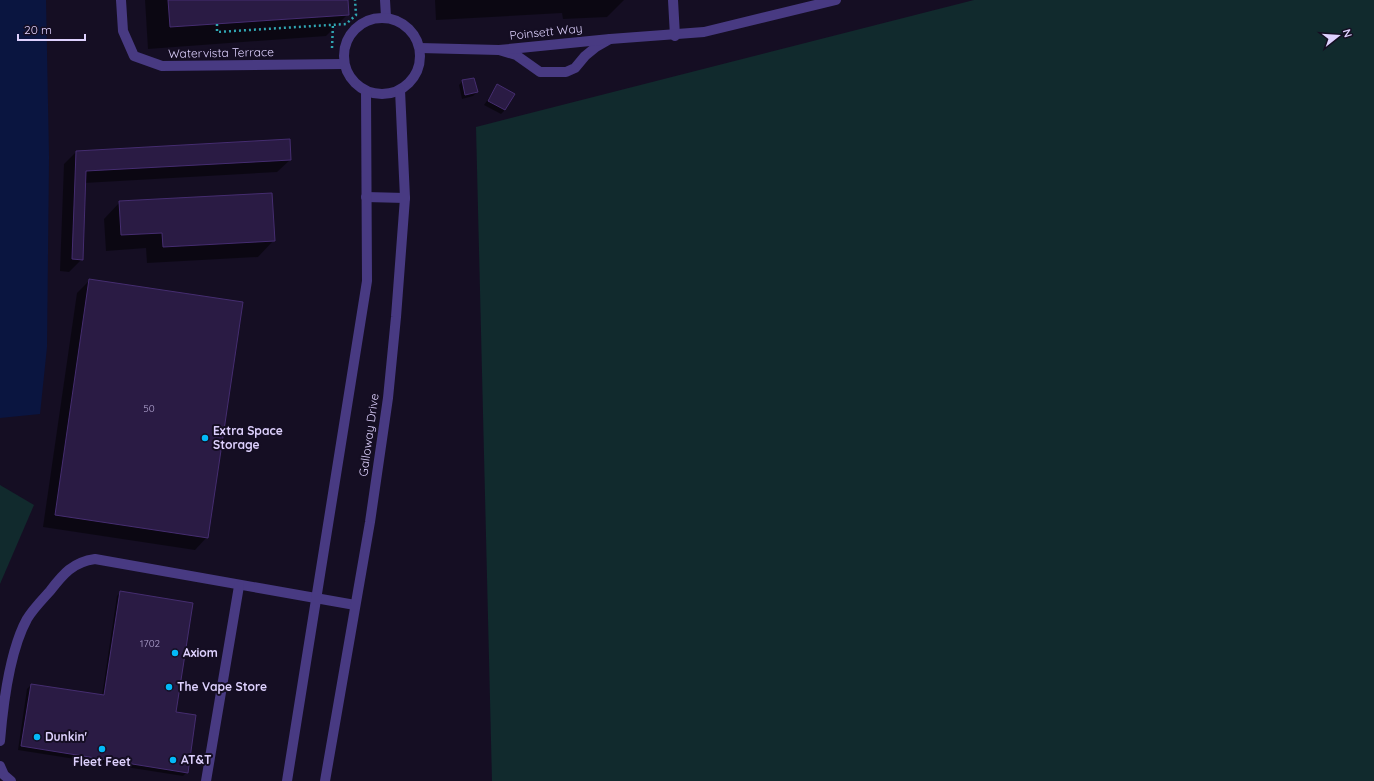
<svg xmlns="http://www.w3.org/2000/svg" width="1374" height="781" viewBox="0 0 1374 781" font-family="Quicksand,sans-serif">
	<rect width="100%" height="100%" fill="#150e23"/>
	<!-- green -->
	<g fill="#112a2d">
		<polygon points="974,0 1374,0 1374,781 492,781 476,127"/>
		<polygon points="0,485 34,505 0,584"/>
	</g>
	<!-- water -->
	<polygon fill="#0a1540" points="0,0 46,0 49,157 47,347 40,414 0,418"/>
	<!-- shadow -->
	<g fill="#0007">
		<polygon points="145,0 347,0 348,14 326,36 148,49"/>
		<polygon points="435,0 624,0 607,17 563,19 562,13 436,20"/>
		<polygon points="463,81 477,92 473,96 462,99 459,85"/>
		<polygon points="497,86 505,110 501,114 484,105"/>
		<polygon points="76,152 290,160 277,172 84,183 82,259 69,272 60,271 64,164"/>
		<polygon points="120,202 274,240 258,257 147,263 146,248 106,251 104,219"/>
		<polygon points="90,280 207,537 195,550 43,527 77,293"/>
		<polygon points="121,592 187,772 183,776 18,750 27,689 31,685 102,696 117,596"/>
	</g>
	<!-- building -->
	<g fill="#2a1b44" stroke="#452d70">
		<polygon points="168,0 348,0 349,15 170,27"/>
		<polygon points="474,78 478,92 465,95 462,80"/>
		<polygon points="497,84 515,94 505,110 488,101"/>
		<polygon points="290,139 291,160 86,171 83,260 72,259 76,151"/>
		<polygon points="272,193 275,241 163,247 162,233 121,235 119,201"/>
		<polygon points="89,279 243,302 208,538 55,515"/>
		<polygon points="120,591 193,603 176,712 196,715 188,773 21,746 31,684 104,695"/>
	</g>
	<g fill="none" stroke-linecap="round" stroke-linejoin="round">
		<!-- path -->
		<g stroke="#30a7b3" stroke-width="2.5" stroke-dasharray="2 3" stroke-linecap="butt">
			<polyline points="217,24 217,32 346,24 356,15 355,0"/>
			<polyline points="332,48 333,24"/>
		</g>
		<!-- service -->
		<g stroke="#483a82" stroke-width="10">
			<polyline points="499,50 516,55 540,72 566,72 575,68 585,56 596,47 610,39"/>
			<polyline points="366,197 405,198"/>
			<path d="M0 741C3 705 10 650 27 619 33 609 42 600 50 591 63 574 73 562 95 559L355 605"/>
			<polyline points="0,766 4,775 11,781"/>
			<polyline points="206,781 239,586"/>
		</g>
		<!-- minor -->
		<g stroke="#483a82" stroke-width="10">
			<polyline points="121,0 123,31 134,56 162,66 344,64"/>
			<polyline points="385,0 386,17"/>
			<polyline points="673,0 675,36"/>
			<circle cx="382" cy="56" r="38"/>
			<polyline points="420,48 499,50 610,39 704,32 836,0"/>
			<polyline points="287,781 367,281 366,91"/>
			<polyline points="325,781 370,522 388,398 396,317 405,198 400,90"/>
		</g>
	</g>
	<!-- markers -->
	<g fill="#03b9f8" stroke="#150e23" stroke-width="1.5">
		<circle cx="205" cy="438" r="4"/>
		<circle cx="175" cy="653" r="4"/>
		<circle cx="169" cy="687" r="4"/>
		<circle cx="37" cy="737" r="4"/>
		<circle cx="102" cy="749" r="4"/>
		<circle cx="173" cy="760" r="4"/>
	</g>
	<g text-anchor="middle" stroke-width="4" stroke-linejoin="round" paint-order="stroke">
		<!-- number labels -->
		<g font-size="10" fill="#b1a4d0">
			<text x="149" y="412">50</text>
			<text x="150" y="647">1702</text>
		</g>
		<!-- street labels -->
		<g font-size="12" fill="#ded1fe" stroke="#150e23">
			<text transform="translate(546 32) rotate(-6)" y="4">Poinsett Way</text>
			<text transform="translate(221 53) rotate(-1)" y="4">Watervista Terrace</text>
			<text transform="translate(369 435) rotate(-82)" y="4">Galloway Drive</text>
		</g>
		<!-- poi labels -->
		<g font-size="12" font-weight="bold" fill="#ded1fe" stroke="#150e23" text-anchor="start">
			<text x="213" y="435">Extra Space<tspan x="213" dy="14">Storage</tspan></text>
			<text x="183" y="657">Axiom</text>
			<text x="177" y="691">The Vape Store</text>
			<text x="45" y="741">Dunkin'</text>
			<text x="181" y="764">AT&amp;T</text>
			<text x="102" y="766" text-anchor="middle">Fleet Feet</text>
		</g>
	</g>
	<!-- north arrow -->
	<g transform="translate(1338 36) rotate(73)" stroke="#150e23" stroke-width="3" paint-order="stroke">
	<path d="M0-3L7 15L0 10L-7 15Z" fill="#ded1fe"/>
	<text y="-6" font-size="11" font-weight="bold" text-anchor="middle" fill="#ded1fe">N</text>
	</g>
	<!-- scale -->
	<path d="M18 34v6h67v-6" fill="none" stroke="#ded1fe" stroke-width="2"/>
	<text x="24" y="34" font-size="12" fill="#ded1fe" stroke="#150e23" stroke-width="3" paint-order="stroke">20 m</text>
</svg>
